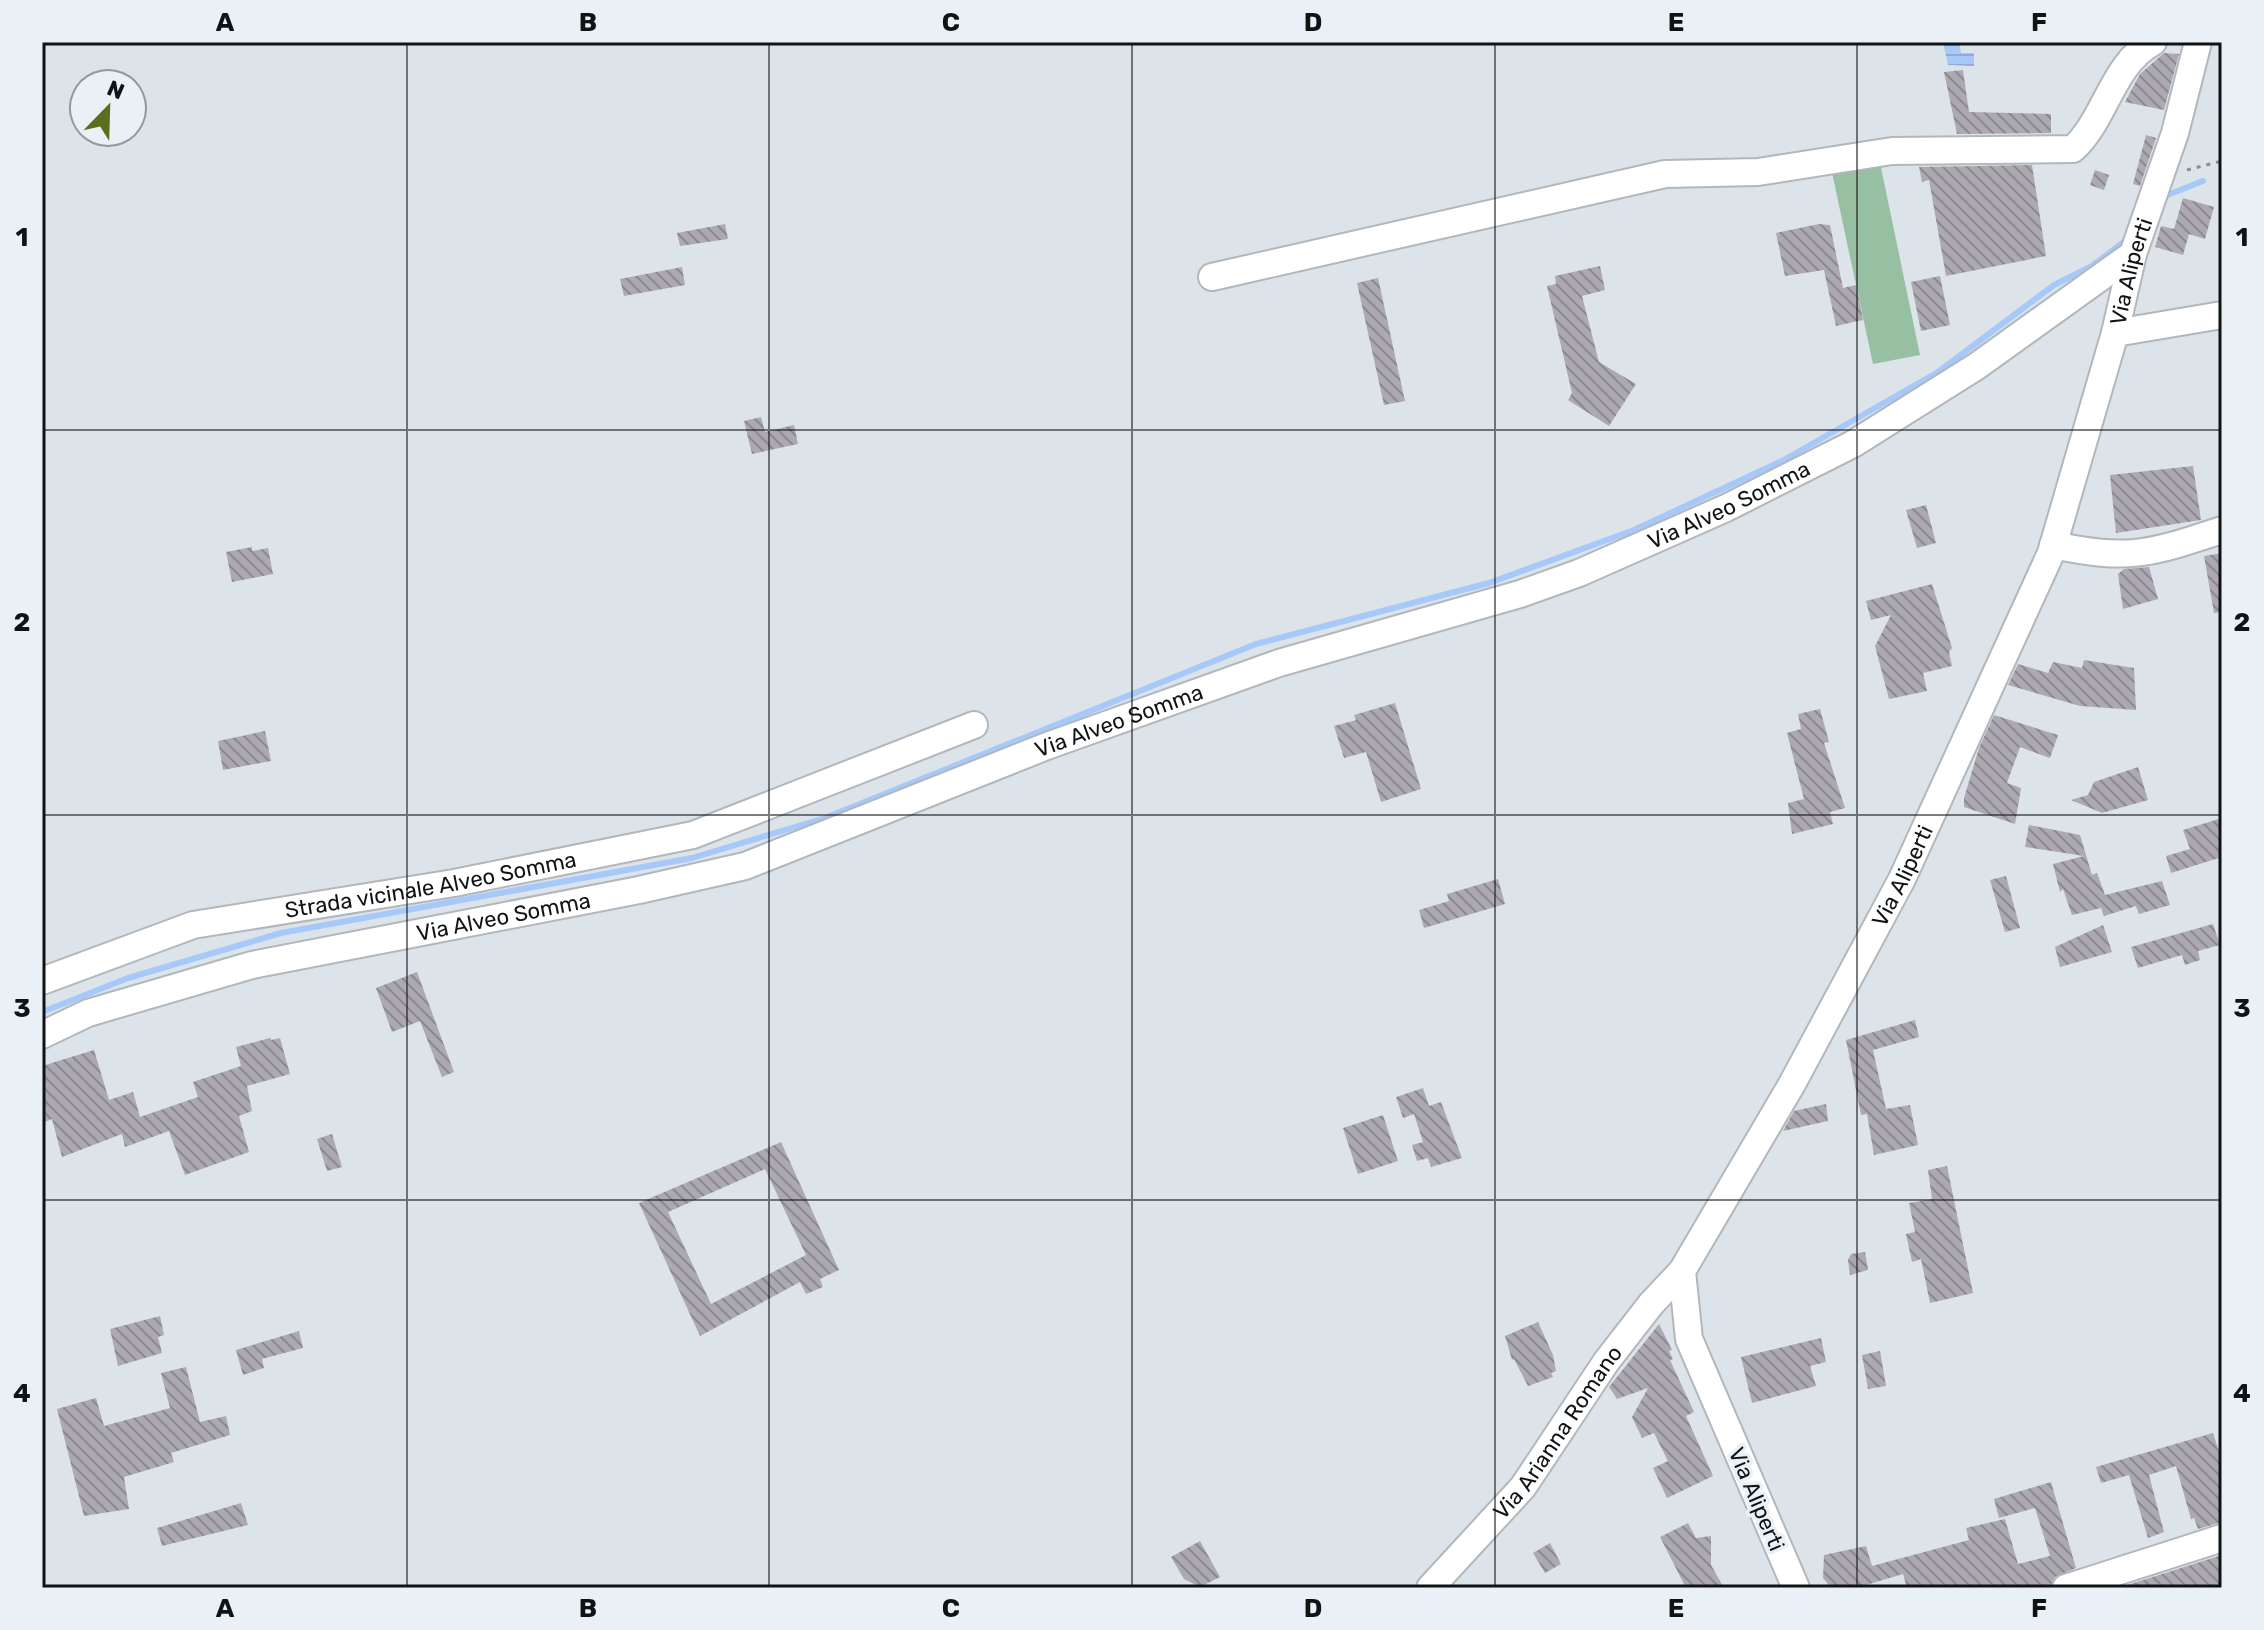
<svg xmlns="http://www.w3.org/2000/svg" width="2264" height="1630" viewBox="0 0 2264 1630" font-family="Rubik,sans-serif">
	<defs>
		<pattern id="water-rules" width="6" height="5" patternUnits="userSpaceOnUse" patternTransform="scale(2)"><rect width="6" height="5" fill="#a6c9f9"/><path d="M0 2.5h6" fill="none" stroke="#8eacd5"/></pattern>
		<pattern id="building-back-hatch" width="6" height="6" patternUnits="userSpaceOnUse" patternTransform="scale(2)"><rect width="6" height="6" fill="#ada9b0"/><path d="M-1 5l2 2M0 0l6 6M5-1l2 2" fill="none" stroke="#8b888e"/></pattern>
	</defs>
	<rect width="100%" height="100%" fill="#dde4e9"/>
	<!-- green -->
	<polygon fill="#97bfa2" points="1879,158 1920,355 1873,364 1831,168"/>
	<!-- water -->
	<polygon fill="url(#water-rules)" points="1943,42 1959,42 1961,53 1974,53 1974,66 1948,65"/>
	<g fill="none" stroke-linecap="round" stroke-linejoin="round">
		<!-- stream -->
		<g stroke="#a6c9f9" stroke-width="6">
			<polyline points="2165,196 2203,181"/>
			<polyline points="42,1012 128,978 281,933 692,858 825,818 1256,644 1489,583 1634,530 1782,461 1938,372 2054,285 2092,266 2125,241"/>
		</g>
	</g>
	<!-- building -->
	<g fill="url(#building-back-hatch)" fill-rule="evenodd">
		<polygon points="2164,53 2179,54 2164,110 2125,102 2140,74"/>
		<polygon points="1963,70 1969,112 2051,114 2051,133 1957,134 1944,72"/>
		<polygon points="2146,135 2156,138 2140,186 2133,184"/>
		<polygon points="2032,165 2046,256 1946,276 1929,180 1922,182 1919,167"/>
		<polygon points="2095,170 2109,175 2104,190 2090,185"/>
		<polygon points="2183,198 2214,207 2205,239 2189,234 2183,255 2155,247 2161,226 2174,229"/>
		<polygon points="725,224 728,239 680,246 677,233"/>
		<polygon points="1819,224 1830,225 1843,288 1856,285 1863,320 1836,326 1824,270 1785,276 1776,233"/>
		<polygon points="1600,266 1605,290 1582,296 1599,362 1636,384 1609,426 1568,400 1572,393 1547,286 1556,284 1555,276"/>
		<polygon points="682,267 685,285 624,296 620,279"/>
		<polygon points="1940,276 1950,325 1921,331 1911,282"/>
		<polygon points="1378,278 1405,401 1384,405 1357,283"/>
		<polygon points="761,417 765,432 794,425 798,444 752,454 744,421"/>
		<polygon points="2193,466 2201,520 2116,533 2110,475"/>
		<polygon points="1926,505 1936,543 1917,548 1906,510"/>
		<polygon points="252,547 252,551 268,548 273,574 232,582 226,552"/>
		<polygon points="2222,553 2222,612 2214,613 2204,556"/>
		<polygon points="2149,567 2158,599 2123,609 2118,574 2124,569"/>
		<polygon points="1932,584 1952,648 1949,652 1952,666 1923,673 1927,691 1889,699 1875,646 1891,615 1871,620 1866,601"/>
		<polygon points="2084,660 2134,668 2136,710 2080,706 2008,685 2018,664 2048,673 2053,662 2082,668"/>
		<polygon points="1395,703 1421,789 1381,802 1366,752 1344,758 1334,726 1356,720 1354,715"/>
		<polygon points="1820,709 1829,742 1824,743 1845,808 1830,812 1833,824 1792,834 1788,803 1804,799 1787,733 1801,729 1798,714"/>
		<polygon points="1994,715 2058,735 2050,758 2020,747 2007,783 2021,788 2015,824 1964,807 1964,798 1979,748"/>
		<polygon points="265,731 271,761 223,770 218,741"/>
		<polygon points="2138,767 2148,800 2102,813 2071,800 2088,795 2094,782"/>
		<polygon points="2222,818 2222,857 2171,873 2166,856 2190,849 2183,830"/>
		<polygon points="2029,825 2080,835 2092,875 2097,873 2105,895 2162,881 2170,905 2139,914 2136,906 2104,916 2101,908 2072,915 2063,889 2060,892 2053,864 2084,856 2025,847"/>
		<polygon points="2006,876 2020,928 2005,932 1990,880"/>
		<polygon points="1498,879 1505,904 1424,928 1419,910 1449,901 1447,894"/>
		<polygon points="2213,924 2220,945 2198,951 2200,960 2185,965 2182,955 2138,968 2131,947"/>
		<polygon points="2103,925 2112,952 2060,967 2055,947"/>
		<polygon points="417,972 454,1072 442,1077 420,1021 392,1032 376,988"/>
		<polygon points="1915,1020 1919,1037 1873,1050 1886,1109 1910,1105 1918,1145 1874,1155 1867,1114 1861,1115 1846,1040"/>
		<polygon points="270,1038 271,1040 280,1038 290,1074 247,1086 252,1111 239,1116 249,1152 185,1175 169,1131 125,1147 122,1134 62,1157 52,1119 42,1123 42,1066 94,1050 109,1100 133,1092 140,1117 198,1097 193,1082 241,1066 236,1047"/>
		<polygon points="1423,1088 1429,1106 1441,1102 1462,1158 1431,1167 1428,1158 1417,1161 1412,1145 1423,1142 1414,1114 1403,1118 1396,1097"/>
		<polygon points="1826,1104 1828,1121 1783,1131 1794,1111"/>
		<polygon points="1383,1115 1398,1161 1358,1174 1343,1128"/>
		<polygon points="332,1134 342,1167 327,1171 317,1139"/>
		<path d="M781 1142 839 1270 820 1279 823 1287 806 1294 800 1282 700 1336 639 1203ZM765 1169 806 1255 711 1304 668 1212Z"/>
		<polygon points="1947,1166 1973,1293 1930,1303 1921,1259 1912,1262 1906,1234 1915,1232 1909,1203 1932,1199 1928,1170"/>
		<polygon points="1865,1252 1868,1270 1850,1275 1848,1260 1851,1254"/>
		<polygon points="160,1316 164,1335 158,1337 162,1353 118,1366 110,1329"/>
		<polygon points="1538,1322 1553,1355 1556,1371 1551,1373 1553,1377 1528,1386 1514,1359 1512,1360 1505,1336"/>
		<polygon points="1659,1324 1672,1350 1669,1351 1673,1359 1670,1360 1694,1412 1686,1416 1713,1476 1667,1498 1653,1468 1668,1461 1654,1433 1642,1438 1632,1417 1648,1388 1617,1399 1609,1387"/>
		<polygon points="299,1331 303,1348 262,1359 264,1368 243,1375 236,1350"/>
		<polygon points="1821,1338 1826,1362 1810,1366 1816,1386 1752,1403 1741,1357"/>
		<polygon points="1880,1351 1886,1386 1868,1389 1862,1355"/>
		<polygon points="186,1367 200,1422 226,1416 230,1435 171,1453 174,1462 124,1477 129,1509 84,1516 57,1409 96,1398 104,1426 170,1408 161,1373"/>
		<polygon points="2213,1433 2219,1452 2222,1451 2222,1522 2198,1529 2194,1518 2191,1519 2176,1466 2149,1475 2164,1532 2148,1538 2129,1475 2101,1483 2096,1467"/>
		<polygon points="2051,1482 2076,1568 2055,1577 2050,1588 1907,1588 1903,1574 1856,1588 1831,1588 1823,1578 1824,1555 1866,1546 1872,1566 1969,1540 1966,1528 2005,1519 2018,1564 2050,1556 2035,1508 1999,1518 1994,1499"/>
		<polygon points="241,1503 248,1525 162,1546 157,1528"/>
		<polygon points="1688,1523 1696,1538 1711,1536 1711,1565 1724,1588 1686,1588 1660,1537"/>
		<polygon points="1200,1541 1220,1577 1200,1587 1184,1579 1171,1557"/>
		<polygon points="1550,1543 1561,1564 1545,1573 1533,1553"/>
		<polygon points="2222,1555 2222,1588 2118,1588"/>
	</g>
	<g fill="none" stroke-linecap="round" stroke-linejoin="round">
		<defs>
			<g id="minor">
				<path d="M1212 277 1665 174 1758 172 1892 151 2073 149C2106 119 2112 64 2153 42"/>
				<polyline points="2115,333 2222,315"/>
				<path d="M2053 545C2130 561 2149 554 2222 530"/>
				<path id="s1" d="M42 981 193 925 454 883 693 835 974 725"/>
				<path id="s2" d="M42 1035 88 1013 252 965 639 890 745 866 1047 746 1279 663 1520 594 1579 573 1726 508 1853 444 1977 366 2133 254"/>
				<path id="s3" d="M1430 1588 1523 1487 1606 1362 1651 1304 1682 1271"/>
				<path id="s4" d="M1796 1588 1689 1339 1682 1271 1792 1084 1902 879 2051 553 2115 333 2133 254 2175 133 2198 42"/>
				<polyline points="2066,1588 2222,1538"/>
			</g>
		</defs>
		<!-- minor casing -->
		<use href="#minor" stroke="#b1b7bd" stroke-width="30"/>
		<!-- path -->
		<polyline stroke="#8a8f92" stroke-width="3" stroke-dasharray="4 6" stroke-linecap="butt" points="2187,170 2222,161"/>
		<!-- minor -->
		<use href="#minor" stroke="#fff" stroke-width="26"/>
	</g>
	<!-- grid -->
	<path fill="none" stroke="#101314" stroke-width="2" stroke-opacity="0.55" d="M407 42V1588M769 42V1588M1132 42V1588M1495 42V1588M1857 42V1588M42 430H2222M42 815H2222M42 1200H2222"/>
	<g text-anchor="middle" stroke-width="7" stroke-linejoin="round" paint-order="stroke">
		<!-- street labels -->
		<g font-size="22" fill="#101314" stroke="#eaf1f6">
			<text dy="8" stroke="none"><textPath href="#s4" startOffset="1440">Via Aliperti</textPath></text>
			<text dy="8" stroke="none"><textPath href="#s2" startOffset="1774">Via Alveo Somma</textPath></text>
			<text dy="8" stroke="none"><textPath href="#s2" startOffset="1126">Via Alveo Somma</textPath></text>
			<text dy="8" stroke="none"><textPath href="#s4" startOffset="792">Via Aliperti</textPath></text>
			<text dy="8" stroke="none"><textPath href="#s1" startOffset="402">Strada vicinale Alveo Somma</textPath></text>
			<text dy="8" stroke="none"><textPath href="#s2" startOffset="478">Via Alveo Somma</textPath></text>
			<text dy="8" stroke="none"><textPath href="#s3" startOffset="202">Via Arianna Romano</textPath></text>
			<text transform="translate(1757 1499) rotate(67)" y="8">Via Aliperti</text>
		</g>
	</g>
	<!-- border -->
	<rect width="2264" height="1630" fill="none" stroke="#eaf1f6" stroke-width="88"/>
	<!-- north arrow -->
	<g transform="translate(108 108) rotate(23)"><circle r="38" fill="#eaf1f6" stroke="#93989c" stroke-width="2"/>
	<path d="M0-6L14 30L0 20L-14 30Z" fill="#5a6e1d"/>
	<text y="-12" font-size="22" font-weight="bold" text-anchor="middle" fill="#101314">N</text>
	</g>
	<rect x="44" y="44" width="2176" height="1542" fill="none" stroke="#101314" stroke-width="3"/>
	<g font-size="26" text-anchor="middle" font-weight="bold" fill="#101314">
		<text x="225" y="31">A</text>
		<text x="588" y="31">B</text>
		<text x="951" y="31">C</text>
		<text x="1313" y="31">D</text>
		<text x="1676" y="31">E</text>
		<text x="2039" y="31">F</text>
		<text x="22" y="246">1</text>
		<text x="2242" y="246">1</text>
		<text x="22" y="631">2</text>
		<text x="2242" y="631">2</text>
		<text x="22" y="1017">3</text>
		<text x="2242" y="1017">3</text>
		<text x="22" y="1402">4</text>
		<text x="2242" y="1402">4</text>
		<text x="225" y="1617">A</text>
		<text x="588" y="1617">B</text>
		<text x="951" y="1617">C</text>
		<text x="1313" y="1617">D</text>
		<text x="1676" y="1617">E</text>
		<text x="2039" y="1617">F</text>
	</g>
</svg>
